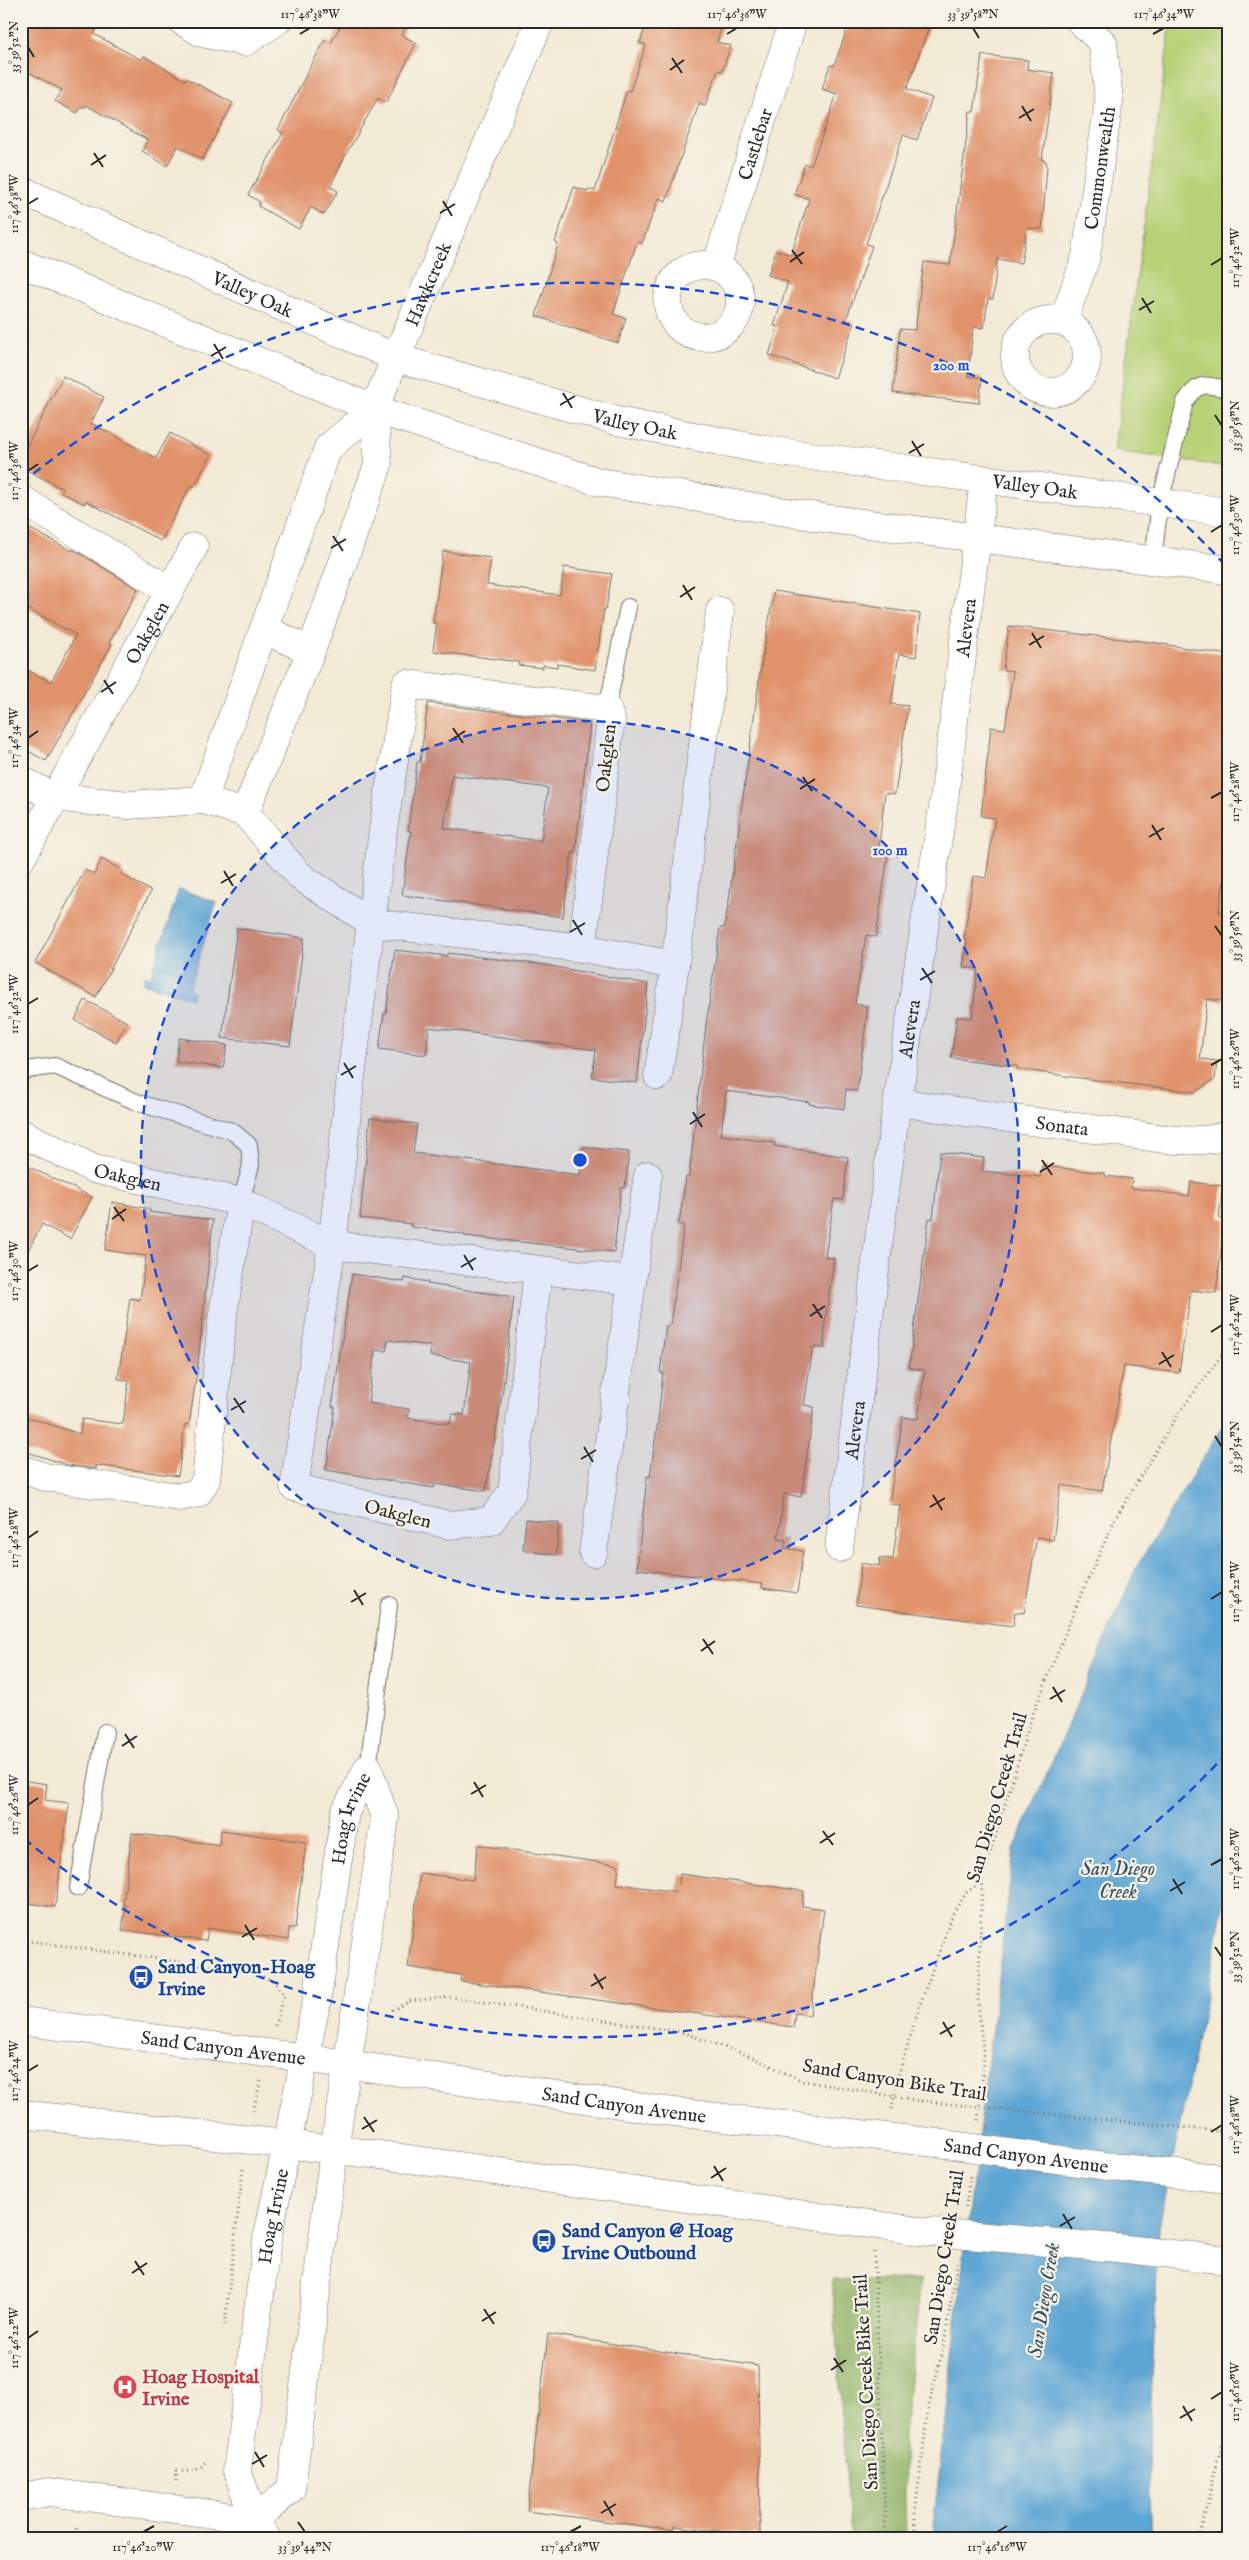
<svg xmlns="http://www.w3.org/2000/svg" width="1249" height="2560" viewBox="0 0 1249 2560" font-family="'IM FELL English',serif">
	<rect width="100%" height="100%" fill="#f7f3e8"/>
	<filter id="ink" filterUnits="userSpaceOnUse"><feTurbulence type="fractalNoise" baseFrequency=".02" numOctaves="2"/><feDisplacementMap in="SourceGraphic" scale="10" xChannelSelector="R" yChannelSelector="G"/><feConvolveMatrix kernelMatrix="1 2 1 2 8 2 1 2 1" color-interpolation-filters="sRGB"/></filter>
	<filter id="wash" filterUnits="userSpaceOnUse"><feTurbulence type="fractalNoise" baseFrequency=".0096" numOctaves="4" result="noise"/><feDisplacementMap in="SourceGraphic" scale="20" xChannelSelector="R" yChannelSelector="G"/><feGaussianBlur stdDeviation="1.12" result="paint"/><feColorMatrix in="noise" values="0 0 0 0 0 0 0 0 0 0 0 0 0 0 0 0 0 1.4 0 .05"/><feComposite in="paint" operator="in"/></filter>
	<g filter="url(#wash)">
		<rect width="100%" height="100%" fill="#f3ead5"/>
		<!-- green -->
		<polygon fill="#b7d176" stroke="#717e50" points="1171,21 1228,21 1228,467 1114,451"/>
		<!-- forest -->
		<polygon fill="#91b367" stroke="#5e6f49" points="832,2280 921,2280 904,2436 906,2539 851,2539"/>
		<!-- water -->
		<g fill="#5da5d4" stroke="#446880">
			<polygon points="179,889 217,902 189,989 193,992 192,999 143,983 145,975 150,978"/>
			<polygon points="1228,1417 1228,1875 1208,1988 1159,2227 1148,2471 1151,2539 935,2539 934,2519 955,2329 1014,1849 1136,1568"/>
		</g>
		<g id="blocks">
			<!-- building -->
			<g fill="#e0926a" fill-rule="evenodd">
				<polygon points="21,21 101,21 94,34 141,60 144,56 185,80 186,78 233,103 202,160 178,146 167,166 142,151 148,140 86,105 84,108 82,106 77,113 55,101 62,90 21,68"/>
				<polygon points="343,21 409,21 402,35 416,43 386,103 378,98 345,156 330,187 338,191 324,215 311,207 299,229 258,206 260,202 248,195 283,133 278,130 306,75 325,40 331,43"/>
				<polygon points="647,21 724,21 717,42 731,46 722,71 718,70 705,106 699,104 666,201 659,198 642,243 637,242 613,314 626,318 618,343 536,316 558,244 555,242 574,187 587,191 588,189 595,191 627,90 630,91 646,45 640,43"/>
				<polygon points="850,21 931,21 907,89 932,98 917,140 903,135 866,244 872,246 846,320 854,323 835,378 769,355 778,327 774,326 788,282 768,275 776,250 791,255 809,199 794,194 805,164 811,166 837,94 822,89 830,65 834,66"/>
				<polygon points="982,55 1028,60 1027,69 1054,73 1042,160 1046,161 1047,167 1042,229 1027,228 1021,263 997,259 993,299 988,299 984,328 975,327 973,329 968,376 982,378 979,403 893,393 900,329 915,330 924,262 950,265 970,111 974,112"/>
				<polygon points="63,376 104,397 91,423 156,458 170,433 211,455 194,487 191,485 161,541 86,501 84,504 61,492 63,489 21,467 21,458"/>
				<polygon points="21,524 72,551 73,549 138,589 109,643 112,644 46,761 21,747 21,667 51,682 76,635 21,605"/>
				<polygon points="443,551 491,558 487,585 560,595 564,567 612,574 606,609 604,609 595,670 557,664 557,667 543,665 543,668 518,665 519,662 433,651 437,623 433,623"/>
				<polygon points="774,591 920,614 916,657 899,654 891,704 908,706 895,794 885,793 878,854 888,855 876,937 866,935 855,1004 868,1006 857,1091 846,1089 844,1109 809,1104 810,1102 726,1091 721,1135 775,1143 774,1146 848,1157 843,1200 834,1199 825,1257 834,1258 825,1322 824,1348 813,1347 804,1405 814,1407 801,1497 784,1494 778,1539 786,1540 785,1548 803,1551 797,1593 762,1588 763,1584 637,1569 647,1476 650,1477 658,1420 663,1373 660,1372 666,1326 670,1326 684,1225 679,1224 686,1177 689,1177 706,1025 720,928 724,928 729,900 761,666"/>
				<polygon points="1009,626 1157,643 1228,655 1228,858 1219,912 1228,913 1228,957 1223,1001 1207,999 1200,1059 1217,1061 1215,1079 1195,1092 1080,1078 1017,1069 1018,1066 951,1058 957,1017 972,1018 978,969 963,967 967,940 964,939 973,876 986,878 995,818 981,816 991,727 1005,729 1013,671 1003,670"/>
				<path d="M428 703 590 723 575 854 572 853 563 917 402 895 411 831H408L417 762H420ZM452 775 548 788 541 841 444 828Z"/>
				<polygon points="102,859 123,871 121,874 151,891 96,997 35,963 85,870 94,874"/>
				<polygon points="237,928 304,938 290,1046 222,1038"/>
				<polygon points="395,950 447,956 447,953 545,965 648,984 637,1083 592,1077 596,1050 429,1027 426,1055 379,1049 384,1013 386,1014"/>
				<polygon points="85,1000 127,1022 116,1042 75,1020"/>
				<polygon points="179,1038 227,1045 223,1068 176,1061"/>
				<polygon points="370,1118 417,1124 413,1153 580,1175 583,1147 629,1152 625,1188 621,1188 614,1252 464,1236 464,1234 411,1227 411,1224 360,1218"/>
				<polygon points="940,1152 984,1158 982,1171 1040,1177 1042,1166 1105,1173 1105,1176 1132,1179 1131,1188 1189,1196 1191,1182 1223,1186 1219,1218 1225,1219 1216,1293 1191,1290 1179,1373 1124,1366 1102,1491 1061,1485 1053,1540 1037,1537 1024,1613 1015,1612 1013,1626 856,1605 861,1563 879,1566 880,1558 893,1559 900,1505 889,1504 903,1417 918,1419 925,1370 909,1368 929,1218 933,1219"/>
				<polygon points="21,1163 92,1197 70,1239 42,1224 21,1264"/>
				<polygon points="112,1202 150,1209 149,1212 213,1220 197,1372 189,1425 185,1424 178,1476 96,1465 96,1469 68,1465 21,1450 21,1415 80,1434 82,1419 123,1424 129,1380 118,1379 130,1298 140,1300 146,1256 105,1250"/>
				<path d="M352 1274 404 1282 405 1278 428 1282 427 1284 514 1297 503 1388 486 1491 435 1484 434 1488 326 1470 335 1407H332ZM388 1340 431 1346 430 1356 471 1362 464 1415 452 1414 450 1424 408 1418 409 1409 368 1403 375 1350 386 1351Z"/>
				<polygon points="526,1519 559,1523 556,1555 523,1550"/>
				<polygon points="21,1780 47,1784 45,1800 69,1803 55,1907 21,1902"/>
				<polygon points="221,1830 306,1842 295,1928 289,1928 288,1940 208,1928 206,1941 122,1930 126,1905 123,1905 132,1833 219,1845"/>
				<polygon points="478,1845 619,1865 617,1884 678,1892 680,1874 804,1891 802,1906 824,1909 810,2015 795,2013 793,2027 460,1981 461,1975 408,1967 420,1873 473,1880"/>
				<polygon points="548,2334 758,2366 760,2536 674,2526 673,2530 527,2511"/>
			</g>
		</g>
	</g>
	<g filter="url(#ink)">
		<use href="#blocks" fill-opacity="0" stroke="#716e66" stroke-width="1"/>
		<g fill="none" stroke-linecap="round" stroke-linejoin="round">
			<defs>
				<g id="service">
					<path d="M1153 560 1160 503 1185 402C1199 380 1205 385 1228 389"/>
					<polyline points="607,709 628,607"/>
					<polyline points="21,1074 26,1070 55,1066 139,1103 232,1131 249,1145 251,1165 241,1202"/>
					<polyline points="368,1768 389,1605"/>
					<polyline points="78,1888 105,1732"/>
				</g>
				<g id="minor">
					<polyline points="182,21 202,33 245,42 277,21"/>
					<circle cx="704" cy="301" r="36"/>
					<path id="s1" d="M716 267 793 21"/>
					<circle cx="1051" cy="356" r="36"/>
					<path id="s2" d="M1063 322 1086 257 1109 101 1103 43 1080 21"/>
					<polyline points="21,499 169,590"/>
					<polyline points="21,780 54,797 128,805 203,800 245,813 301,877 372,923 582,948 675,965 720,611"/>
					<path id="s3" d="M21 859 194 547"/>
					<polyline points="658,1076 675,965"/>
					<path id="s4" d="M898 1102C969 1113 1039 1123 1110 1131 1145 1136 1194 1147 1228 1135"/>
					<path id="s5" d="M21 1133 94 1169 241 1202 332 1245 632 1281 593 1553"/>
					<polyline points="538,1271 512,1492 491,1521 449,1525 294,1487 332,1245 350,1085 383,830 406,684 607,709 611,720 582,948"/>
					<polyline points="632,1281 648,1175"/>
					<polyline points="21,1469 45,1477 179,1497 198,1493 206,1480 222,1321 241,1202"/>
					<path id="s6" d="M839 1548 893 1131 944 800 984 480"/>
					<polyline points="21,2497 49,2492 255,2520"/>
					<polyline points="255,2520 291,2489 334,2150 385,1818 368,1768"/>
					<path id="s7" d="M267 2539 255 2520 237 2471 267 2240 317 1999 345 1812 368 1768"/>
				</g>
				<g id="tertiary">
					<path id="s8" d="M21 190 396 358 617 421 765 450 1228 512"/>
					<polyline points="21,263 374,409 599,482 830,519 1228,570"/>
					<polyline points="265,630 311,651"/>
					<path id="s9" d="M203 800 328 448 374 409 540 21"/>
					<polyline points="245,813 311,651 378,465 374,409"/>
				</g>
				<g id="secondary">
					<path id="s10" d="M21 2021 305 2058 666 2111 937 2143"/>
					<polyline points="21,2114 381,2155 919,2231"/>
					<polyline points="1116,2248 1228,2260"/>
				</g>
			</defs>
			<!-- service casing -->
			<use href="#service" stroke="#716e66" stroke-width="18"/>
			<!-- minor casing -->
			<use href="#minor" stroke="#716e66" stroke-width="29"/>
			<!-- tertiary casing -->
			<use href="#tertiary" stroke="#716e66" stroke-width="29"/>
			<!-- secondary casing -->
			<use href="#secondary" stroke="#716e66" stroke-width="29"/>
			<!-- path -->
			<g stroke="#716e66" stroke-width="3" stroke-dasharray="1 4" stroke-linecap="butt">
				<polyline points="21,1940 247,1971 272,1980 284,1994 275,2026"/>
				<polyline points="392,2010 410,2001 451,1997 681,2032 747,2055 803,2081 921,2101"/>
				<polyline points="892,2109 897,2080 920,2004 954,1911 967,1892 981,1882"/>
				<polyline points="253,2111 261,2080"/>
				<polyline points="978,2120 984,2062 978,2001 982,1881 1031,1719 1079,1599 1115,1519 1178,1414 1228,1347"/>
				<polyline points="1218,2131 1228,2132"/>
				<polyline points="966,2207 970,2176"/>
				<polyline points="874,2252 886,2539"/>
				<polyline points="225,2324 243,2168"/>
				<path d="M176 2481 177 2471C190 2472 201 2472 207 2459"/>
				<polyline points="76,2539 78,2525"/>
				<polyline points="915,2539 915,2513 928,2410 944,2344 957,2262"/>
				<polyline points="1199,2539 1218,2459 1228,2428"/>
			</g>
			<!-- service -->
			<use href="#service" stroke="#fff" stroke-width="16"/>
			<!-- minor -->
			<use href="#minor" stroke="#fff" stroke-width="28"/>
			<!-- tertiary -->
			<use href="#tertiary" stroke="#fff" stroke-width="28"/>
			<!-- secondary -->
			<use href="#secondary" stroke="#fff" stroke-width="28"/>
			<defs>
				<g id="secondary-bridge">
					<path id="s11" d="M937 2143 1121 2168 1228 2179"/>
					<polyline points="919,2231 1116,2248"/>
				</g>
			</defs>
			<!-- secondary-bridge casing -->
			<use href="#secondary-bridge" stroke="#716e66" stroke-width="29" stroke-linecap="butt"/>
			<!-- path-bridge -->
			<polyline stroke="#716e66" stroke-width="3" stroke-dasharray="1 4" stroke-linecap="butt" points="921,2101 1218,2131"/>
			<!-- secondary-bridge -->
			<use href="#secondary-bridge" stroke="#fff" stroke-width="28"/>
		</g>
	</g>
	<!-- ticks -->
	<path fill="none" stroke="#2b2b2b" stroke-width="2" d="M973 28 979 38M300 34 310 28M727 34 737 28M1153 34 1164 28M28 47 34 57M672 58 682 73M670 70 684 60M1022 106 1031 121M1019 118 1034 109M94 153 103 167M91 165 106 155M443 201 452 216M28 204 38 198M440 213 455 204M792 250 802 264M790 262 804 252M1211 265 1222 258M1142 298 1151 313M1139 310 1154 301M214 344 223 359M211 356 226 347M563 393 572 408M560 405 575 396M1215 415 1222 426M912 441 921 456M909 453 924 444M28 471 38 464M1211 532 1222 525M333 536 343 551M331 548 346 539M683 585 692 600M680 597 695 587M1032 633 1041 648M1029 645 1044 636M104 680 113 694M101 692 116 682M453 728 463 743M28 738 38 731M451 740 465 731M803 777 812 791M800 789 815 779M1211 798 1222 792M1152 825 1161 840M1149 837 1164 828M224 871 233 886M221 883 236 874M573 920 582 935M1215 926 1222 936M570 932 585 923M922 968 932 983M920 980 935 971M28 1004 38 998M344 1063 353 1078M1211 1065 1222 1059M341 1075 356 1066M693 1112 702 1127M690 1124 705 1114M1042 1160 1052 1175M1040 1172 1054 1163M114 1207 124 1221M112 1219 126 1209M464 1255 473 1270M461 1267 476 1258M28 1271 38 1265M813 1304 822 1318M810 1316 825 1306M1211 1332 1222 1325M1162 1352 1171 1367M1159 1364 1174 1355M234 1398 244 1413M231 1410 246 1401M1215 1436 1222 1447M584 1447 593 1462M581 1459 596 1450M933 1495 942 1510M930 1507 945 1498M28 1538 38 1531M354 1590 363 1605M1211 1599 1222 1592M351 1602 366 1593M703 1639 713 1654M701 1651 715 1641M1053 1687 1062 1702M1050 1699 1065 1690M125 1734 134 1748M122 1746 137 1736M474 1782 483 1797M471 1794 486 1785M28 1805 38 1798M823 1831 833 1845M820 1843 835 1833M1211 1865 1222 1859M1173 1879 1182 1894M1170 1891 1185 1882M245 1925 254 1940M242 1937 257 1928M1215 1947 1222 1957M594 1974 603 1989M591 1986 606 1977M943 2022 952 2037M940 2034 955 2025M28 2071 38 2065M364 2117 374 2132M362 2129 377 2120M1211 2132 1222 2125M714 2166 723 2181M711 2178 726 2168M1063 2214 1072 2229M1060 2226 1075 2217M135 2261 144 2275M132 2273 147 2263M484 2309 494 2324M482 2321 496 2312M28 2338 38 2331M834 2358 843 2372M831 2370 846 2360M1211 2399 1222 2392M1183 2406 1192 2421M1180 2418 1195 2409M255 2452 264 2467M252 2464 267 2455M604 2501 613 2516M601 2513 616 2504M298 2522 305 2532M143 2532 154 2526M570 2532 581 2526M997 2532 1007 2526"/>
	<!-- distance rings -->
	<circle cx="580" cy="1160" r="439" fill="#1d4ed8" fill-opacity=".12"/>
	<g fill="none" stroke="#1d4ed8" stroke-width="2.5" stroke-dasharray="9 6">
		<circle cx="580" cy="1160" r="439"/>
		<path d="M1227 1753A878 878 0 0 1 22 1837M22 483A878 878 0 0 1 1227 567"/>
	</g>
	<!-- icons -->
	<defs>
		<symbol id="bus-disc" viewBox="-11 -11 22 22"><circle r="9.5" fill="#1a4fb4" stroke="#f7f3e8"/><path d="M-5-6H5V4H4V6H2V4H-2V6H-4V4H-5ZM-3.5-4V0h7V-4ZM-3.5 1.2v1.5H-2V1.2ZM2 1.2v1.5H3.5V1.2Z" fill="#fff"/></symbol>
		<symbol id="hospital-disc" viewBox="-11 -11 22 22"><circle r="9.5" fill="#e0444e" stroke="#f7f3e8"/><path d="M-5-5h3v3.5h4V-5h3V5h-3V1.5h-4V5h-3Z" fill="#fff"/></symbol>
	</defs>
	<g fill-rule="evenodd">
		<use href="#bus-disc" x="127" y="1963" width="28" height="28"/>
		<use href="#bus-disc" x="530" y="2227" width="28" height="28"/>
		<use href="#hospital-disc" x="111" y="2373" width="28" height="28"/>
	</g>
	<g text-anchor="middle" stroke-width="4.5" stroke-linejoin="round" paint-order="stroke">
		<!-- street labels -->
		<g font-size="19" fill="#2b2b2b" stroke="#f7f3e8">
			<text dy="7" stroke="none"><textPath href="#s1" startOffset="129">Castlebar</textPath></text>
			<text dy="7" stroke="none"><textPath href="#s2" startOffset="159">Commonwealth</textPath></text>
			<text dy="7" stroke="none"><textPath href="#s9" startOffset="570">Hawkcreek</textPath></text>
			<text dy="7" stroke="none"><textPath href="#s8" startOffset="254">Valley Oak</textPath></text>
			<text dy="7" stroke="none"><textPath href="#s8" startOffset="659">Valley Oak</textPath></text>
			<text dy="7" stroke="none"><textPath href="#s8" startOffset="1064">Valley Oak</textPath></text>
			<text dy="7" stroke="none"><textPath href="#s6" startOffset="929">Alevera</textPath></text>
			<text dy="7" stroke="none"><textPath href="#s3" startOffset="259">Oakglen</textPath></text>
			<text transform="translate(605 758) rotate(-84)" y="7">Oakglen</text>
			<text dy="7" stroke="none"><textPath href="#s6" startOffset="524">Alevera</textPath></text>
			<text dy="7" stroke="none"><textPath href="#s4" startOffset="166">Sonata</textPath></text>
			<text dy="7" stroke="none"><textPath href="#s5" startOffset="116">Oakglen</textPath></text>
			<text dy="7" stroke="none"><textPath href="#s6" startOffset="119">Alevera</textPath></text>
			<text transform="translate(398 1513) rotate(14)" y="7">Oakglen</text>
			<text transform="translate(996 1797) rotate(-74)" y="7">San Diego Creek Trail</text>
			<text dy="7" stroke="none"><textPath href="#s7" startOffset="738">Hoag Irvine</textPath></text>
			<text dy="7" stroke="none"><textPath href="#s10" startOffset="204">Sand Canyon Avenue</textPath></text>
			<text transform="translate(895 2079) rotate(9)" y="7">Sand Canyon Bike Trail</text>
			<text dy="7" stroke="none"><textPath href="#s10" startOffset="609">Sand Canyon Avenue</textPath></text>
			<text dy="7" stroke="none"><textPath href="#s11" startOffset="90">Sand Canyon Avenue</textPath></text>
			<text dy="7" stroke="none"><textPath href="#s7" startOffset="332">Hoag Irvine</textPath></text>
			<text transform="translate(943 2257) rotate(-81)" y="7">San Diego Creek Trail</text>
			<text transform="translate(865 2382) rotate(-93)" y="7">San Diego Creek Bike Trail</text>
		</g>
		<!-- transit labels -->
		<g font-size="19" font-weight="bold" fill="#164399" stroke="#f7f3e8" text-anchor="start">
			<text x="158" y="1973">Sand Canyon-Hoag<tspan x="158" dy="22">Irvine</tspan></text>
			<text x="562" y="2237">Sand Canyon @ Hoag<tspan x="562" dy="22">Irvine Outbound</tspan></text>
		</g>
		<!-- health labels -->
		<g font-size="19" font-weight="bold" fill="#be3a42" stroke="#f7f3e8" text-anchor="start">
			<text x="142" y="2383">Hoag Hospital<tspan x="142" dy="22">Irvine</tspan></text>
		</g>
		<!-- water labels -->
		<g font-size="20" font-style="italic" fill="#3c5666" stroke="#f7f3e8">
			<text x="1118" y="1875">San Diego<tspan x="1118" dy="23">Creek</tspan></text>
			<text transform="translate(1043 2300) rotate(-81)" y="7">San Diego Creek</text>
		</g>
	</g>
	<circle cx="580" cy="1160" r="8" fill="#1d4ed8" stroke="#f7f3e8" stroke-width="2.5"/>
	<g font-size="15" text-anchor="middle" font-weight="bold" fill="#1d4ed8" stroke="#f7f3e8" stroke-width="4.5" stroke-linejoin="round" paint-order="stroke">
		<text x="951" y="370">200 m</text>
		<text x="890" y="855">100 m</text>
	</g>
	<!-- margin -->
	<rect width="1249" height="2560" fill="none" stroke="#f7f3e8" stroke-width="55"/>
	<rect x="28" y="28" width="1194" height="2504" fill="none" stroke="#2b2b2b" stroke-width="2"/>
	<g font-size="12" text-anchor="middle" fill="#2b2b2b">
		<text x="310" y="18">117°46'38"W</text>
		<text x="737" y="18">117°46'36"W</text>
		<text x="973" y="18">33°39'58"N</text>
		<text x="1164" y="18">117°46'34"W</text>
		<text transform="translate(14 47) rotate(-90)" y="4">33°39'52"N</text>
		<text transform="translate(14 204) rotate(-90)" y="4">117°46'38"W</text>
		<text transform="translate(1235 258) rotate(-90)" y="4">117°46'32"W</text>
		<text transform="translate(1235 426) rotate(-90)" y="4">33°39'58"N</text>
		<text transform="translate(14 471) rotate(-90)" y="4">117°46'36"W</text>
		<text transform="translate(1235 525) rotate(-90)" y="4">117°46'30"W</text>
		<text transform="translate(14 738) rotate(-90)" y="4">117°46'34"W</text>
		<text transform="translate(1235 792) rotate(-90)" y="4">117°46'28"W</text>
		<text transform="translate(1235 936) rotate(-90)" y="4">33°39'56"N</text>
		<text transform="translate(14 1004) rotate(-90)" y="4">117°46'32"W</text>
		<text transform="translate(1235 1059) rotate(-90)" y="4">117°46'26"W</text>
		<text transform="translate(14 1271) rotate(-90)" y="4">117°46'30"W</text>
		<text transform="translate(1235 1325) rotate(-90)" y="4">117°46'24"W</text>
		<text transform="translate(1235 1447) rotate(-90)" y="4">33°39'54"N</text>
		<text transform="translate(14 1538) rotate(-90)" y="4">117°46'28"W</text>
		<text transform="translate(1235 1592) rotate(-90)" y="4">117°46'22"W</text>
		<text transform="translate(14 1805) rotate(-90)" y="4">117°46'26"W</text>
		<text transform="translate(1235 1859) rotate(-90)" y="4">117°46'20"W</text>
		<text transform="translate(1235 1957) rotate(-90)" y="4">33°39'52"N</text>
		<text transform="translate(14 2071) rotate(-90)" y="4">117°46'24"W</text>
		<text transform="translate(1235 2125) rotate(-90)" y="4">117°46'18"W</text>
		<text transform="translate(14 2338) rotate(-90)" y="4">117°46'22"W</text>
		<text transform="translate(1235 2392) rotate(-90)" y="4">117°46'16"W</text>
		<text x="143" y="2551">117°46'20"W</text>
		<text x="305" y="2551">33°39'44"N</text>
		<text x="570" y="2551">117°46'18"W</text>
		<text x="997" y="2551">117°46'16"W</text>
	</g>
</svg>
